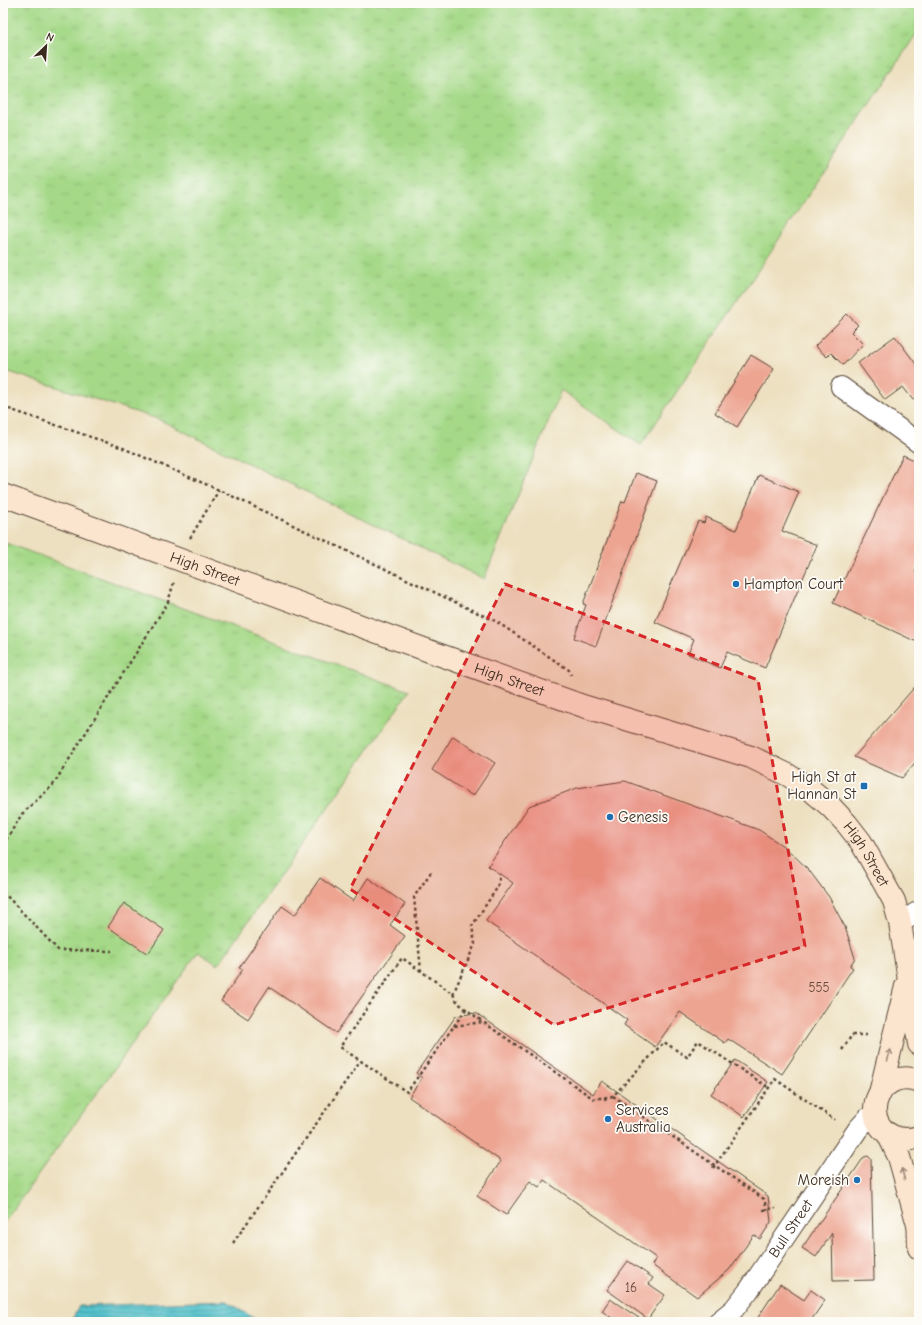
<svg xmlns="http://www.w3.org/2000/svg" width="922" height="1325" viewBox="0 0 922 1325" font-family="'Comic Neue',sans-serif">
	<defs>
		<pattern id="grass-tufts" width="24" height="20" patternUnits="userSpaceOnUse"><rect width="24" height="20" fill="#a5d988"/><path d="M3 7l-1-3M5 7V3M7 7l1-3M15 17l-1-3M17 17v-4M19 17l1-3" fill="none" stroke="#8fba75"/></pattern>
		<pattern id="water-rules" width="6" height="5" patternUnits="userSpaceOnUse"><rect width="6" height="5" fill="#53c1cb"/><path d="M0 2.5h6" fill="none" stroke="#469da4"/></pattern>
	</defs>
	<rect width="100%" height="100%" fill="#fdfcf7"/>
	<filter id="ink" filterUnits="userSpaceOnUse"><feTurbulence type="fractalNoise" baseFrequency=".025" numOctaves="2"/><feDisplacementMap in="SourceGraphic" scale="8" xChannelSelector="R" yChannelSelector="G"/><feConvolveMatrix kernelMatrix="1 2 1 2 8 2 1 2 1" color-interpolation-filters="sRGB"/></filter>
	<filter id="wash" filterUnits="userSpaceOnUse"><feTurbulence type="fractalNoise" baseFrequency=".012" numOctaves="4" result="noise"/><feDisplacementMap in="SourceGraphic" scale="16" xChannelSelector="R" yChannelSelector="G"/><feGaussianBlur stdDeviation="0.9" result="paint"/><feColorMatrix in="noise" values="0 0 0 0 0 0 0 0 0 0 0 0 0 0 0 0 0 1.4 0 .05"/><feComposite in="paint" operator="in"/></filter>
	<g filter="url(#wash)">
		<rect width="100%" height="100%" fill="#ede0c0"/>
		<!-- grass -->
		<g fill="url(#grass-tufts)" stroke="#708253">
			<polygon points="3,3 919,3 919,30 641,445 561,390 484,579 158,419 3,370"/>
			<polygon points="3,542 409,691 218,965 198,952 3,1224"/>
		</g>
		<!-- water -->
		<polygon fill="url(#water-rules)" stroke="#477674" points="227,1301 260,1322 71,1322 79,1306"/>
		<g id="blocks">
			<!-- building -->
			<g fill="#eda592">
				<polygon points="847,314 858,325 851,332 863,344 843,365 831,353 827,357 815,346"/>
				<polygon points="895,336 919,368 919,397 913,400 903,387 885,400 858,363"/>
				<polygon points="751,355 774,369 737,427 715,413"/>
				<polygon points="903,455 919,462 919,564 915,572 919,574 919,643 833,603"/>
				<polygon points="636,473 657,481 596,646 574,638 586,605 583,604 622,501 625,502"/>
				<polygon points="759,475 799,492 782,531 817,545 765,668 727,652 720,668 688,654 694,639 655,622 698,521 704,523 706,517 736,530"/>
				<polygon points="919,682 919,758 902,778 854,757"/>
				<polygon points="453,736 495,763 473,796 432,770"/>
				<polygon points="625,781 759,830 786,848 808,869 829,897 845,927 855,958 850,966 853,968 782,1074 728,1039 725,1043 680,1012 655,1047 624,1025 627,1020 486,921 513,883 488,866 529,806 577,788"/>
				<polygon points="320,878 353,901 368,878 405,904 390,925 405,936 336,1033 269,987 248,1019 221,1001 243,969 239,968 282,906 295,915"/>
				<polygon points="124,903 164,930 148,954 108,927"/>
				<polygon points="476,1013 593,1094 602,1081 768,1196 771,1222 760,1239 754,1235 729,1270 697,1297 652,1265 656,1258 544,1180 539,1187 530,1181 506,1215 477,1196 501,1161 409,1097 422,1078 416,1073 456,1016"/>
				<polygon points="735,1060 768,1082 744,1117 711,1094"/>
				<polygon points="868,1156 871,1159 874,1280 833,1281 832,1233 816,1257 802,1248 864,1157"/>
				<polygon points="628,1261 653,1278 649,1284 665,1295 648,1319 607,1290"/>
				<polygon points="780,1284 804,1300 811,1290 825,1300 810,1322 755,1322"/>
				<polygon points="610,1299 645,1322 617,1322 602,1311"/>
			</g>
		</g>
	</g>
	<g filter="url(#ink)">
		<use href="#blocks" fill-opacity="0" stroke="#564536" stroke-width="1"/>
		<g fill="none" stroke-linecap="round" stroke-linejoin="round">
			<defs>
				<g id="street">
					<polyline points="841,387 919,443"/>
					<polyline points="900,923 919,911"/>
					<path id="s1" d="M718 1322 734 1309 749 1290 858 1129 868 1118 876 1114"/>
				</g>
				<g id="secondary">
					<path id="s2" d="M432 652 583 706 751 757 788 775 811 790 830 806 847 824 861 842 894 901 900 923 919 1044"/>
					<path d="M919 1081C881 1066 857 1118 892 1136 901 1140 910 1140 919 1137"/>
					<polyline points="880,1093 906,986"/>
					<polyline points="888,1134 899,1157 918,1225"/>
					<polyline points="918,1211 919,1248"/>
				</g>
			</defs>
			<!-- street casing -->
			<use href="#street" stroke="#564536" stroke-width="22"/>
			<!-- secondary casing -->
			<use href="#secondary" stroke="#564536" stroke-width="24"/>
			<!-- path -->
			<g stroke="#564536" stroke-width="2.5" stroke-dasharray="3 3" stroke-linecap="butt">
				<polyline points="3,407 123,448 219,490 497,622 569,670 571,675"/>
				<polyline points="190,538 219,490"/>
				<polyline points="3,845 22,814 53,785 168,602 174,582"/>
				<polyline points="431,872 414,897 421,971 453,994 458,1003 483,1022"/>
				<polyline points="3,892 58,950 112,951"/>
				<polyline points="421,971 402,958 340,1047 407,1092 454,1026 483,1022 594,1099 613,1096 664,1042 687,1057 698,1041 769,1088"/>
				<polyline points="453,994 475,944 472,926 497,888 500,875"/>
				<polyline points="454,1026 466,1009"/>
				<polyline points="842,1050 852,1035 870,1035"/>
				<polyline points="613,1096 764,1199 767,1210"/>
				<polyline points="605,1097 606,1103"/>
				<polyline points="713,1168 775,1079 835,1120"/>
				<polyline points="763,1210 776,1208"/>
				<polyline points="233,1243 360,1061"/>
			</g>
			<!-- street -->
			<use href="#street" stroke="#fff" stroke-width="20"/>
			<!-- secondary -->
			<use href="#secondary" stroke="#fce5cf" stroke-width="22"/>
			<defs>
				<g id="secondary-bridge">
					<path id="s3" d="M3 495 432 652"/>
				</g>
			</defs>
			<!-- secondary-bridge casing -->
			<use href="#secondary-bridge" stroke="#564536" stroke-width="24" stroke-linecap="butt"/>
			<!-- secondary-bridge -->
			<use href="#secondary-bridge" stroke="#fce5cf" stroke-width="22"/>
		</g>
		<!-- one-way arrows -->
		<defs><path id="oneway-shaft" d="M-6 0H5M1.5-3L5.5 0L1.5 3" fill="none" stroke-width="1.6" stroke-linecap="round" stroke-linejoin="round"/></defs>
		<g stroke="#9c8876">
			<use href="#oneway-shaft" transform="translate(889 1055) rotate(-76)"/>
			<use href="#oneway-shaft" transform="translate(903 1174) rotate(-105)"/>
		</g>
	</g>
	<!-- marked area -->
	<path fill="#d62828" fill-opacity="0.2" stroke="#d62828" stroke-width="3" stroke-dasharray="8 5" stroke-linejoin="round" d="M505 584 758 680 805 946 554 1025 350 889Z"/>
	<!-- markers -->
	<g fill="#1f6fb2" stroke="#fdfcf7" stroke-width="1.5">
		<circle cx="736" cy="584" r="4"/>
		<rect x="860" y="782" width="8" height="8" rx="2"/>
		<circle cx="610" cy="817" r="4"/>
		<circle cx="608" cy="1119" r="4"/>
		<circle cx="857" cy="1180" r="4"/>
	</g>
	<g text-anchor="middle" stroke-width="3.5" stroke-linejoin="round" paint-order="stroke">
		<!-- number labels -->
		<g font-size="13" fill="#68493b">
			<text x="819" y="992">555</text>
			<text x="631" y="1292">16</text>
		</g>
		<!-- street labels -->
		<g font-size="15" fill="#3b2a1e" stroke="#fdfcf7">
			<text dy="5" stroke="none"><textPath href="#s3" startOffset="215">High Street</textPath></text>
			<text dy="5" stroke="none"><textPath href="#s2" startOffset="82">High Street</textPath></text>
			<text dy="5" stroke="none"><textPath href="#s2" startOffset="490">High Street</textPath></text>
			<text dy="5" stroke="none"><textPath href="#s1" startOffset="119">Bull Street</textPath></text>
		</g>
		<!-- poi labels -->
		<g font-size="15" fill="#3b2a1e" stroke="#fdfcf7" text-anchor="start">
			<text x="744" y="589">Hampton Court</text>
			<text x="856" y="782" text-anchor="end">High St at<tspan x="856" dy="17">Hannan St</tspan></text>
			<text x="618" y="822">Genesis</text>
			<text x="616" y="1115">Services<tspan x="616" dy="17">Australia</tspan></text>
			<text x="849" y="1185" text-anchor="end">Moreish</text>
		</g>
	</g>
	<!-- margin -->
	<rect width="922" height="1325" fill="none" stroke="#fdfcf7" stroke-width="16"/>
	<!-- north arrow -->
	<g transform="translate(46 46) rotate(25)" stroke="#fdfcf7" stroke-width="3" paint-order="stroke">
	<path d="M0-3L7 15L0 10L-7 15Z" fill="#3b2a1e"/>
	<text y="-6" font-size="11" font-weight="bold" text-anchor="middle" fill="#3b2a1e">N</text>
	</g>
</svg>
